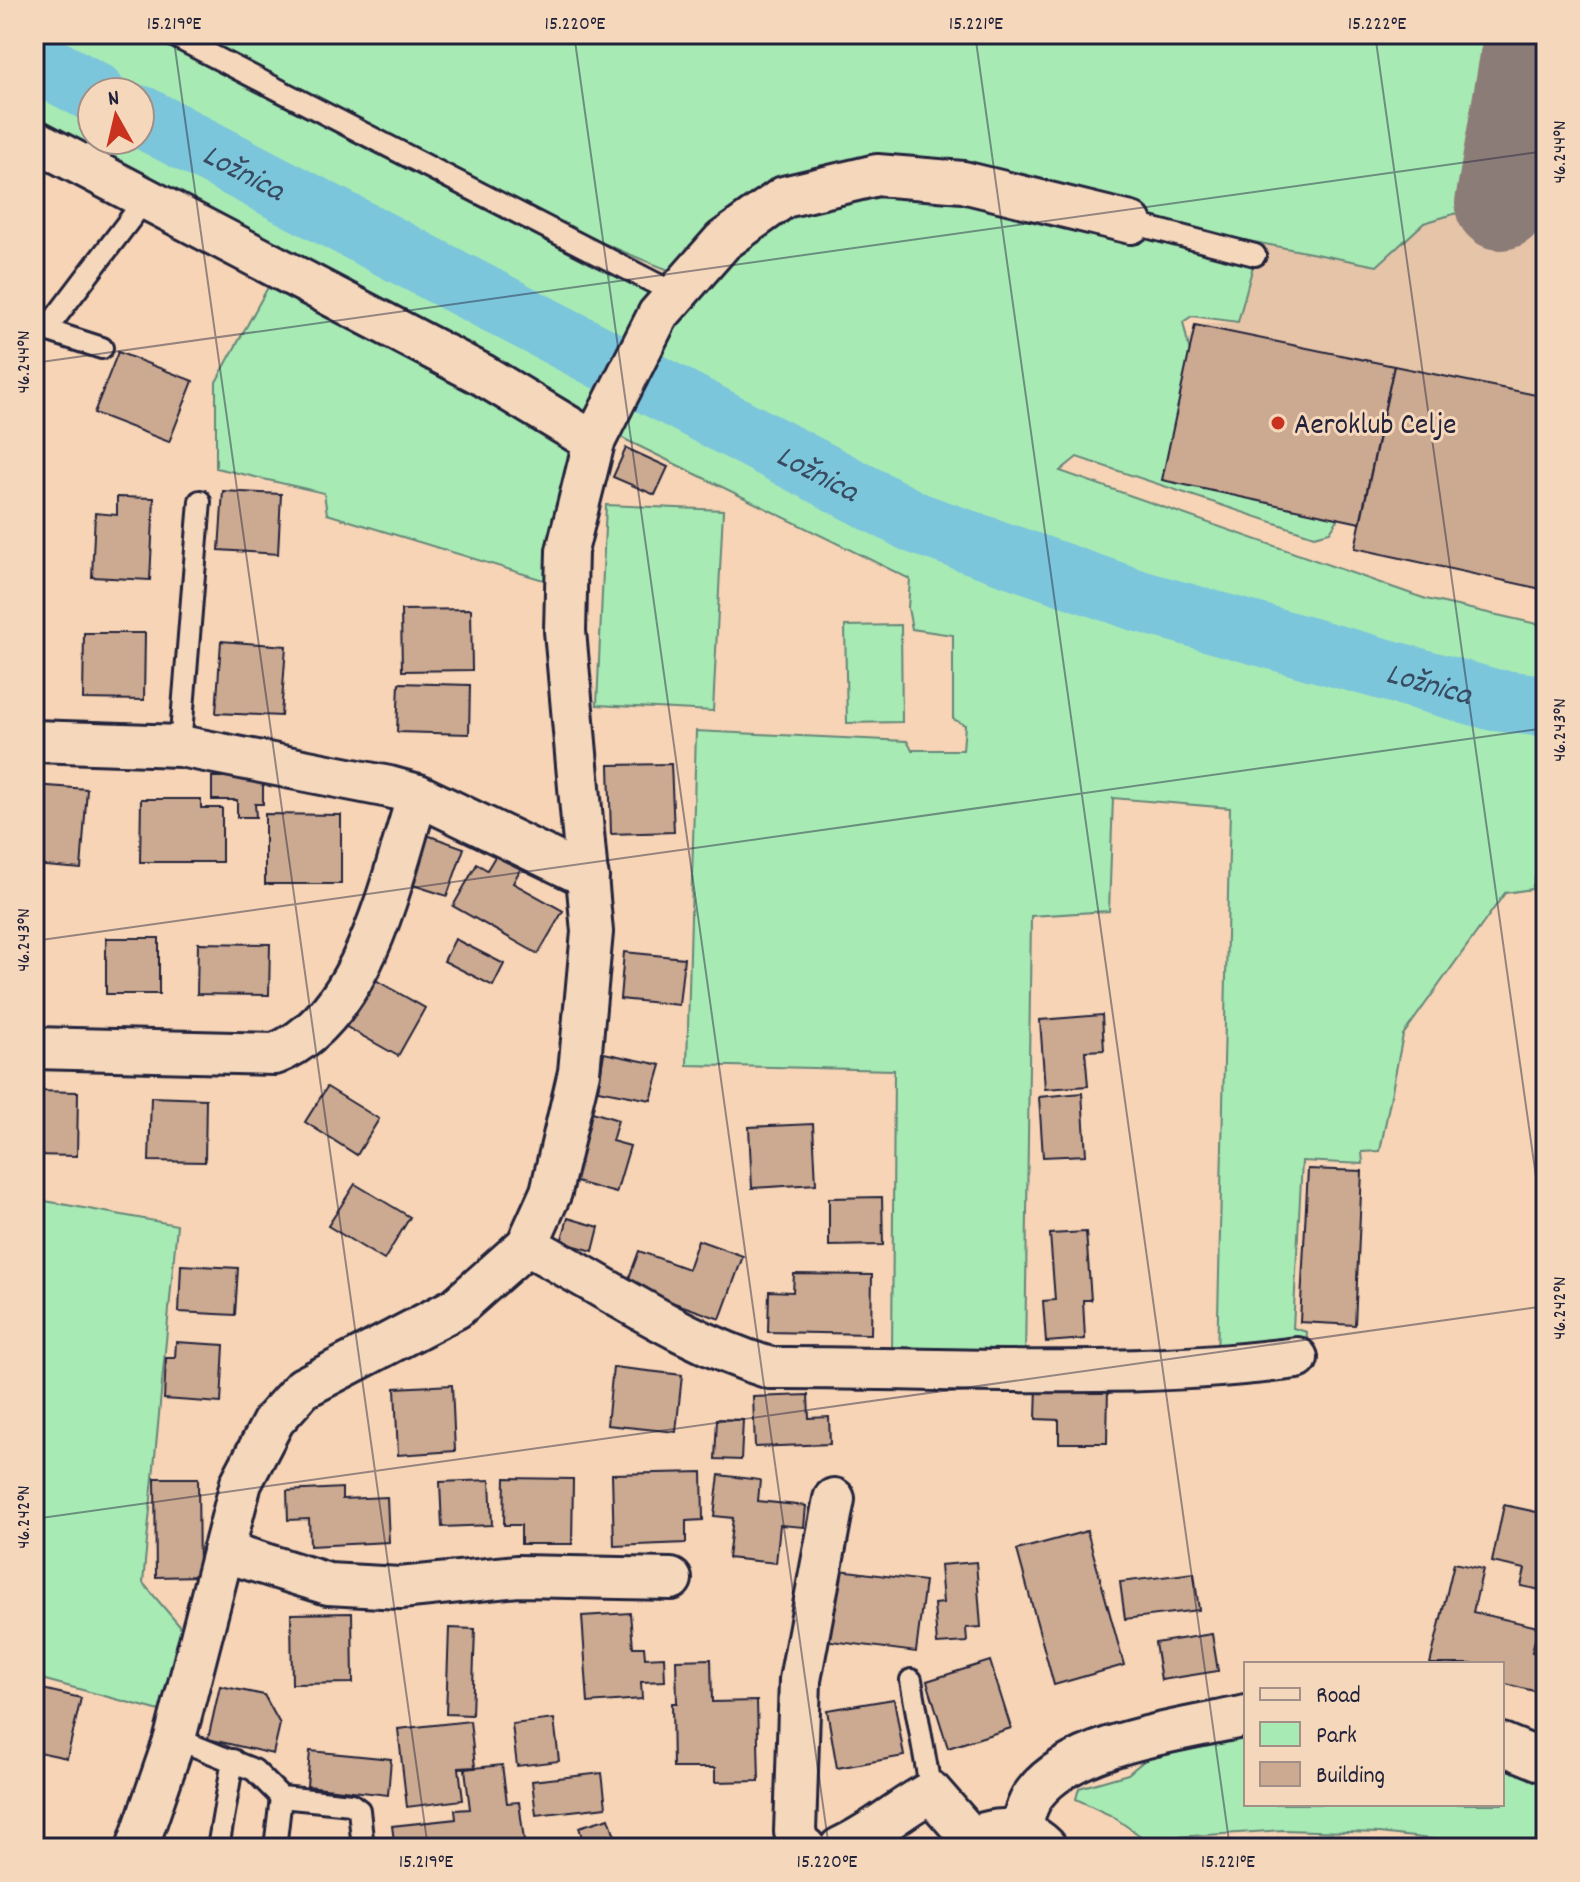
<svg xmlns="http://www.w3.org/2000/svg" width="1580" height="1882" viewBox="0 0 1580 1882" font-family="Dekko,sans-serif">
	<rect width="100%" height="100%" fill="#f6d4b5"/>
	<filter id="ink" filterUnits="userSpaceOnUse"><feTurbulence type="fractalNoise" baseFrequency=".0125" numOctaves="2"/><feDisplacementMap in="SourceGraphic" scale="16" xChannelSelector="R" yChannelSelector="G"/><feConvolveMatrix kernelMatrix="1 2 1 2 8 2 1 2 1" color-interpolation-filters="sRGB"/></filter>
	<g filter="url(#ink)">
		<!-- built -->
		<polygon fill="#e5c4a8" points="1484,205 1515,206 1546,231 1546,397 1195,325 1238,322 1256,242 1377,266 1424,223"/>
		<!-- green -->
		<g fill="#a8eab4" stroke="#658678" stroke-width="2">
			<polygon points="34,34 158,34 614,271 651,294 630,353 144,107 140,105 140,92 115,92 34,48"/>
			<path d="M194 34H1517L1484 205 1424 223 1377 266 872 167 674 272C508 209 352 115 194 34Z"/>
			<polygon points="1546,47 1546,231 1515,206"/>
			<polygon points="34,80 92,110 92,140 140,140 140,135 616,386 591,421 34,129"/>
			<path d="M882 190C1008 204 1130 234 1253 266L1238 322 1192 316 1183 322 1192 361 1346 506 1330 532 1314 536 1077 457 1060 471 1426 599 1546 626V689L1405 663 1174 598 1090 568 986 531 647 369C675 312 731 234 792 210 820 199 853 196 882 190Z"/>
			<polygon points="273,278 549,425 574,455 550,582 327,514 324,493 216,468 216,382"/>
			<polygon points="634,394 927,542 1272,661 1546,723 1546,835 1532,889 1505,893 1403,1035 1380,1151 1362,1152 1363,1164 1302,1161 1293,1328 1307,1332 1306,1342 1217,1359 1230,808 1113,798 1109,911 1031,916 1025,1361 892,1357 894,1070 687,1065 696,731 907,741 912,750 963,750 965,725 953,719 953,635 912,629 908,608 910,579 610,432"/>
			<polygon points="606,505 723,510 713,711 597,705"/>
			<polygon points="901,625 902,722 847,723 845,626"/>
			<polygon points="34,1199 177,1225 143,1583 189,1637 160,1711 34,1677"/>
			<polygon points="1246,1738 1246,1804 1502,1804 1502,1768 1546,1784 1546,1848 1508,1848 1379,1833 1283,1830 1145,1839 1112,1816 1076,1799 1079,1788 1128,1774 1146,1759"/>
		</g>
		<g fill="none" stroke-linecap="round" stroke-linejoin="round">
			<!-- river -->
			<g stroke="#7bc6db" stroke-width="62">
				<polyline points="34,60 94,92"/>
				<path id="s1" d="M140 116 916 523 1139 601 1494 700 1546 706"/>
			</g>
			<!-- taxiway -->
			<polyline stroke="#8c7b78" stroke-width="92" points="1501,204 1530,34"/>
		</g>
		<!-- building -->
		<g fill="#ccaa91" stroke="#22223b" stroke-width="2">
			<polygon points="1195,325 1394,366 1360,523 1162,480"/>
			<polygon points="118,352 193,381 169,442 94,413"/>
			<polygon points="1394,366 1546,397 1546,590 1355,548"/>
			<polygon points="626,448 668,467 655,495 613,477"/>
			<polygon points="223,491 281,494 278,554 219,550"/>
			<polygon points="117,497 154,498 150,580 92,577 95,513 117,515"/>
			<polygon points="34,597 42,597 40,660 34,660"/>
			<polygon points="471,609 472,670 402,671 401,610"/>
			<polygon points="84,633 145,633 144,700 83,699"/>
			<polygon points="221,641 286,646 281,716 216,713"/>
			<polygon points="399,683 470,685 469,734 397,732"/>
			<polygon points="671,764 674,832 611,834 609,765"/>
			<polygon points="212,777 263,777 263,804 255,804 256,817 237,817 237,800 212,800"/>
			<polygon points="34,785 87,789 81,869 34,865"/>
			<polygon points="141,799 201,799 201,808 222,808 222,862 140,862"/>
			<polygon points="265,814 341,815 341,884 265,884"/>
			<polygon points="424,834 464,848 447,896 407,883"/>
			<polygon points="496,855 521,868 513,883 563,911 538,954 453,906 477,864 487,870"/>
			<rect x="106" y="938" width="53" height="56"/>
			<polygon points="455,939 504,964 493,986 444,961"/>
			<polygon points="198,943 270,944 269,995 197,994"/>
			<polygon points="624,952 684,958 679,1005 620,999"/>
			<polygon points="372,978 425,1008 398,1056 345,1026"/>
			<polygon points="1102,1015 1104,1050 1085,1051 1088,1086 1045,1089 1040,1020"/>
			<polygon points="604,1053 661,1065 651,1100 598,1090"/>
			<polygon points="327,1087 379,1119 357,1155 305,1122"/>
			<polygon points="34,1091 78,1092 77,1156 34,1155"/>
			<polygon points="1082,1093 1086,1155 1043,1157 1039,1097"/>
			<polygon points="151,1097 206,1099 205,1162 149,1161"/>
			<polygon points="589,1111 618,1120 612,1141 630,1146 616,1193 569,1180"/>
			<polygon points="813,1124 816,1184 752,1188 749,1127"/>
			<polygon points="1308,1169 1362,1171 1355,1325 1300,1322"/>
			<polygon points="355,1184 410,1217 384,1260 328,1226"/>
			<polygon points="882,1197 883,1245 829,1246 829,1198"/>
			<polygon points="568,1218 599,1227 593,1251 561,1242"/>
			<polygon points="1086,1232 1091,1300 1083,1300 1085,1339 1046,1342 1043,1301 1055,1300 1050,1234"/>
			<polygon points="698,1240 743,1256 720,1319 626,1286 639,1251 688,1269"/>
			<polygon points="181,1265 238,1268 235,1315 179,1312"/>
			<polygon points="794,1274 872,1275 871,1334 768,1332 769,1291 793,1292"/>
			<polygon points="176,1342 224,1345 221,1403 164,1399 166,1358 175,1358"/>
			<polygon points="613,1367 682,1375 676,1432 607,1425"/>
			<polygon points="452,1385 455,1451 398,1455 395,1388"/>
			<polygon points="1037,1385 1108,1386 1107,1443 1059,1443 1059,1420 1036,1419"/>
			<polygon points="808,1395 809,1418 829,1417 830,1444 755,1447 753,1397"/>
			<polygon points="717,1419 743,1420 741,1460 715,1459"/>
			<polygon points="702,1472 703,1520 686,1521 686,1543 614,1546 612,1474"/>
			<polygon points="719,1475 760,1480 758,1501 806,1506 804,1527 780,1525 776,1563 728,1558 733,1518 714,1516"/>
			<polygon points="155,1478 198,1478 199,1576 156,1577"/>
			<polygon points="505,1478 573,1479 572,1544 521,1544 521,1525 504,1525"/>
			<polygon points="490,1480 492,1525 442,1527 440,1482"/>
			<polygon points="342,1488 342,1499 387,1497 389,1542 310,1546 309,1519 288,1520 287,1491"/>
			<polygon points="1504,1505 1546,1514 1546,1591 1521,1586 1525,1569 1492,1562"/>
			<polygon points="1087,1531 1124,1665 1054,1685 1017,1550"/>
			<polygon points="976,1562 981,1627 966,1628 967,1642 937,1644 934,1604 943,1603 940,1565"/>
			<polygon points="1454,1563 1483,1569 1473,1612 1538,1627 1532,1652 1546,1655 1542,1693 1502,1683 1502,1664 1430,1664"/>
			<polygon points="832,1569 925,1581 916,1652 823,1640"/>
			<polygon points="1194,1573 1199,1610 1125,1619 1120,1582"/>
			<polygon points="352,1613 353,1683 292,1684 291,1614"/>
			<polygon points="630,1613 633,1647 644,1647 645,1658 664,1657 665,1681 641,1682 642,1699 588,1703 582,1616"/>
			<polygon points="449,1628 475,1629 472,1715 446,1714"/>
			<polygon points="1212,1634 1218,1671 1161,1680 1155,1643"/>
			<polygon points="711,1659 712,1702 757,1701 759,1781 715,1782 715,1768 673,1768 672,1703 677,1703 676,1660"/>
			<polygon points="990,1661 1011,1728 948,1748 927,1681"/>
			<polygon points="220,1686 264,1695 280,1724 273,1754 208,1739"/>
			<polygon points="34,1687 81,1698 67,1758 34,1751"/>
			<polygon points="894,1699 904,1756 837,1768 827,1710"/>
			<polygon points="554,1719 559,1761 517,1766 512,1724"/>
			<polygon points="470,1721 475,1767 459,1768 463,1800 407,1807 398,1729"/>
			<polygon points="310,1751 391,1759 388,1795 307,1786"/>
			<polygon points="502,1765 507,1803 519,1802 525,1848 395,1848 392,1826 456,1819 455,1810 470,1809 465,1769"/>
			<polygon points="602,1773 606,1807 536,1815 532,1781"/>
			<polygon points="609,1818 619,1848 561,1848 583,1841 579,1827"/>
		</g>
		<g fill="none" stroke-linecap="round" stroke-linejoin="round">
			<defs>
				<g id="lane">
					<polyline points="170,34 676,294"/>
					<polyline points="1131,223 1255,255"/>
					<polyline points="102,348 46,330 147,197"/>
					<polyline points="180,746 200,501"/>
					<polyline points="911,1680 931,1792"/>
					<polyline points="175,1738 254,1770 281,1797 351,1804 359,1810 363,1848"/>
					<polyline points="218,1848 233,1760"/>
					<polyline points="275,1848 281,1797"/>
				</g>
				<g id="street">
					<polyline points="34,140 483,375 594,442"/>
					<polyline points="34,741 180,746 389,787 418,795 588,877"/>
					<path d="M34 1048 275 1054C365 1018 391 879 418 795"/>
					<path d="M527 1245C609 1288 681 1341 770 1368 946 1367 1122 1381 1297 1358"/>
					<polyline points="223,1551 328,1584 400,1588 518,1576 671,1579"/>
					<polyline points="1502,1744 1546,1762"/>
					<path d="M1018 1833C1023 1820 1027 1803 1035 1793 1074 1742 1185 1730 1246 1716"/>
					<polyline points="137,1848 175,1738 241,1483 274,1420 303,1388 456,1308 527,1245 551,1192 579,1072 592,932 565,631 567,551 594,442 658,315 723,241 784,197 877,175 963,182 1131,223"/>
					<polyline points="805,1848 800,1846 795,1832 800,1680 834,1499"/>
					<path d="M840 1848C874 1833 899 1809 931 1792L973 1840"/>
				</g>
				<path id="secondary" d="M963 1848C985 1828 1022 1825 1044 1848"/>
			</defs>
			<!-- lane casing -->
			<use href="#lane" stroke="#22223b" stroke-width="26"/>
			<!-- street casing -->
			<use href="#street" stroke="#22223b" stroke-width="46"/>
			<!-- secondary casing -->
			<use href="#secondary" stroke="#22223b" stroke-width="50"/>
			<!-- lane -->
			<use href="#lane" stroke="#f5d8bb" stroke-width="20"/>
			<!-- street -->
			<use href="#street" stroke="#f5d8bb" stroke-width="40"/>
			<!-- secondary -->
			<use href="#secondary" stroke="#f5d8bb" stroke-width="44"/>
		</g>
	</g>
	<!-- ticks -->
	<path fill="none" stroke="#22223b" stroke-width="2" stroke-opacity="0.45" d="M173 34 428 1848M574 34 829 1848M975 34 1230 1848M1375 34 1546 1248M34 363 1546 151M34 941 1546 728M34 1519 1546 1306"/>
	<!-- markers -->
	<circle fill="#c8321e" stroke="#f5d8bb" stroke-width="3" cx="1278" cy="423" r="8"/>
	<g text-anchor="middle" stroke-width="6" stroke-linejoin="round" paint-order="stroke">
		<!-- poi labels -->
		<g font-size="30" fill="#22223b" stroke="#f5d8bb" text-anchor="start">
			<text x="1294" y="433">Aeroklub Celje</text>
		</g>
		<!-- water labels -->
		<g font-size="32" font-style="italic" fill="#384b63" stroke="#f5d8bb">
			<text dy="11" stroke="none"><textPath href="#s1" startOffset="118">Ložnica</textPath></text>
			<text dy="11" stroke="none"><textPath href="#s1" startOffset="766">Ložnica</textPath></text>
			<text dy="11" stroke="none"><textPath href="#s1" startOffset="1414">Ložnica</textPath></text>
		</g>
	</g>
	<!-- margin -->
	<rect width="1580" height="1882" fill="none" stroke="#f5d8bb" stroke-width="88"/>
	<!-- legend -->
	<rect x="1244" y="1662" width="260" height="144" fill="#f5d8bb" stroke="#a18f88" stroke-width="2"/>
	<rect x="1260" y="1688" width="40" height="12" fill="#f5d8bb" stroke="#a18f88" stroke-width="2"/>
	<text x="1316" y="1702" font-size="24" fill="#22223b">Road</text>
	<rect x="1260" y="1722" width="40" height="24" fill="#a8eab4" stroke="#a18f88" stroke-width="2"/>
	<text x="1316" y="1742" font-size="24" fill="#22223b">Park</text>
	<rect x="1260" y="1762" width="40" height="24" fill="#ccaa91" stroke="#a18f88" stroke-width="2"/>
	<text x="1316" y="1782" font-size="24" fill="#22223b">Building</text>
	<!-- north arrow -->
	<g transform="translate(116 116) rotate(352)"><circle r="38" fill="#f5d8bb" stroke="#a18f88" stroke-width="2"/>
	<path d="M0-6L14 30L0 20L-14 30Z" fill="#c8321e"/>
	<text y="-12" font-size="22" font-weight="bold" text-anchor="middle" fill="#22223b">N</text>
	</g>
	<rect x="44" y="44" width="1492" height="1794" fill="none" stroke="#22223b" stroke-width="3"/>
	<g font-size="20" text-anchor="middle" fill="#22223b">
		<text x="174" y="29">15.219°E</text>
		<text x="575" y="29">15.220°E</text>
		<text x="976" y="29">15.221°E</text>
		<text x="1377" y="29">15.222°E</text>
		<text transform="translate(1558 152) rotate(-90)" y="7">46.244°N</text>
		<text transform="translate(22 362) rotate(-90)" y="7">46.244°N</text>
		<text transform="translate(1558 730) rotate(-90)" y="7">46.243°N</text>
		<text transform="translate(22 940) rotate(-90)" y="7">46.243°N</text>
		<text transform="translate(1558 1308) rotate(-90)" y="7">46.242°N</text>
		<text transform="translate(22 1517) rotate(-90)" y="7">46.242°N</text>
		<text x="426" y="1867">15.219°E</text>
		<text x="827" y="1867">15.220°E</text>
		<text x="1228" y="1867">15.221°E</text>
	</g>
</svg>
